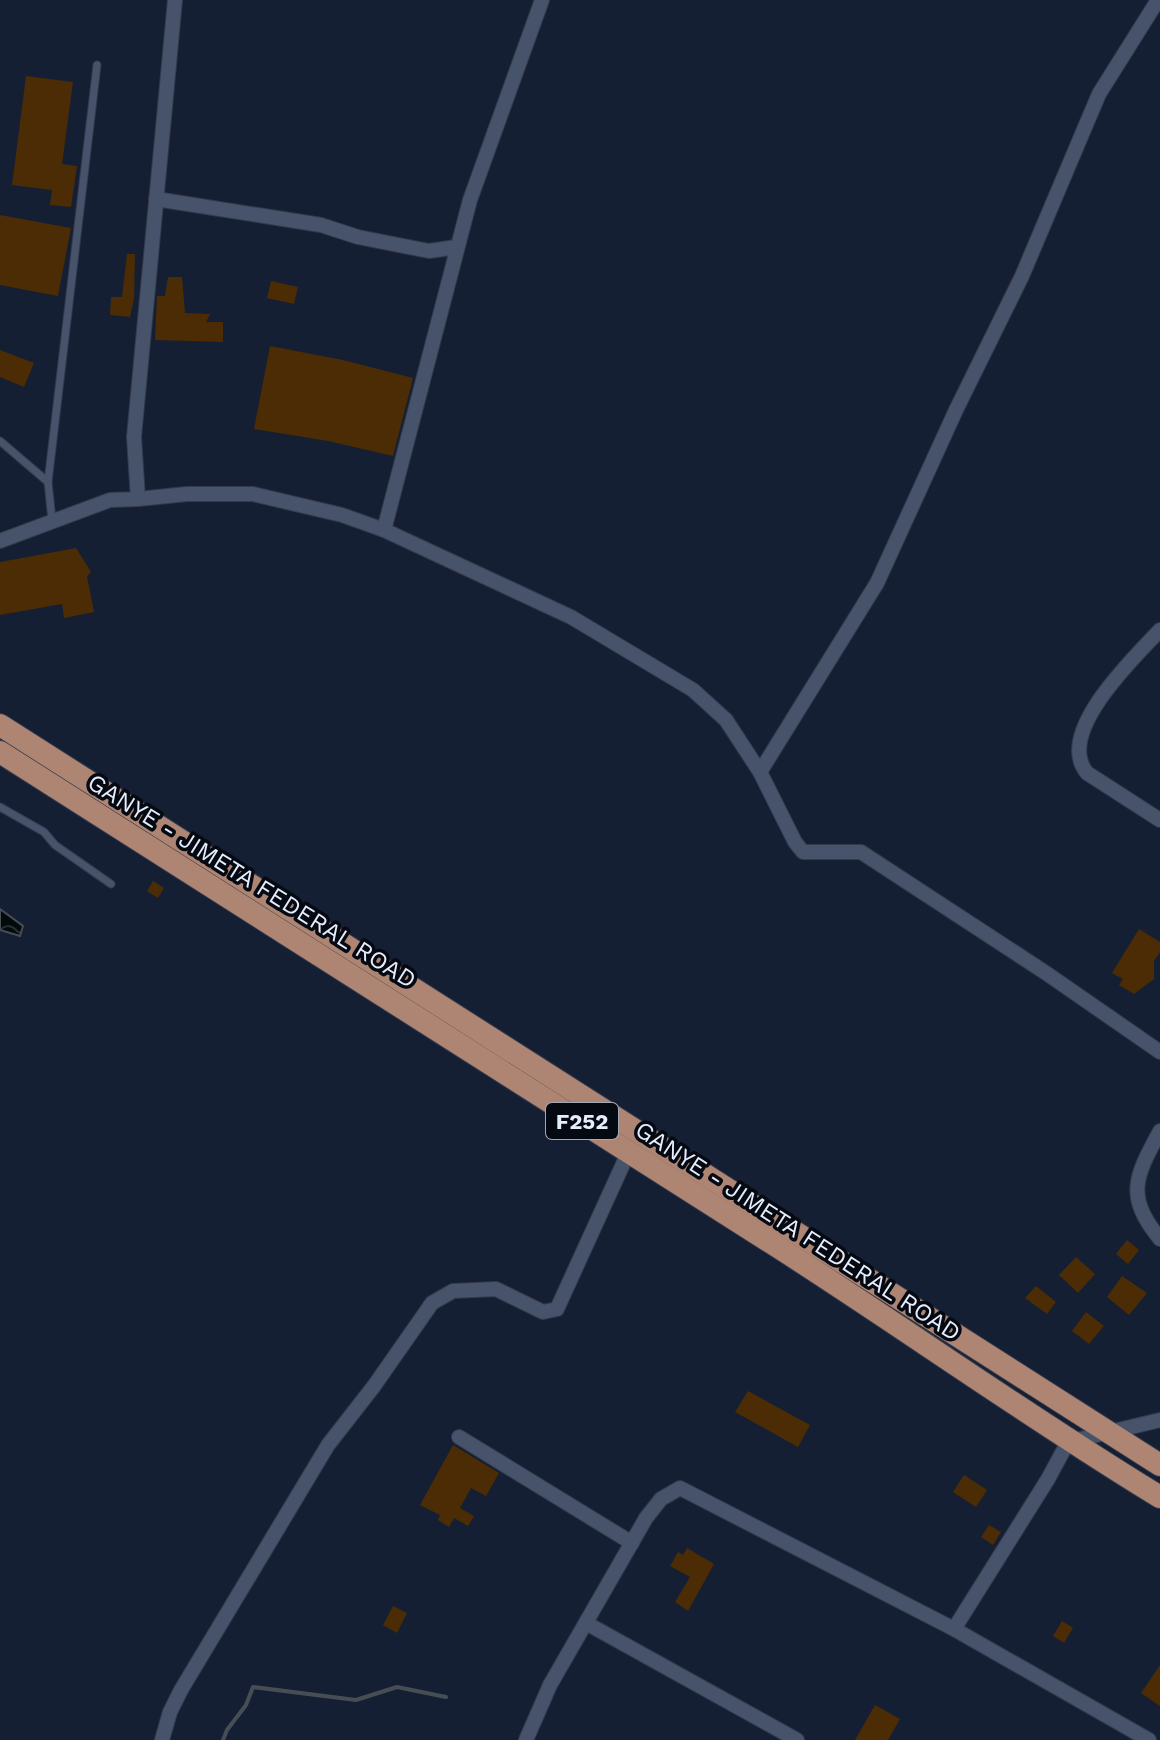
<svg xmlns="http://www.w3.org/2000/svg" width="1160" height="1740" viewBox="0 0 1160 1740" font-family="'Work Sans',sans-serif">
	<defs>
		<pattern id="water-waves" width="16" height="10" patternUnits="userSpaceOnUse" patternTransform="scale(2)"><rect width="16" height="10" fill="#020a0c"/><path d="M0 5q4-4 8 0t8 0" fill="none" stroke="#272e30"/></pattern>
	</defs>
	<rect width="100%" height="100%" fill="#151f33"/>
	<!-- water -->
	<polygon fill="url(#water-waves)" stroke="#464e54" stroke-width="2" points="0,909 23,926 20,936 0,930"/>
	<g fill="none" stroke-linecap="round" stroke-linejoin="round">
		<!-- stream -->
		<polyline stroke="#464e54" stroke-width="4" points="223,1740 227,1730 246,1705 253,1687 356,1700 397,1687 446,1697"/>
	</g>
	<!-- building -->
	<g fill="#4b2c04">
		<polygon points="26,76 73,82 62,164 77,166 71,207 50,205 52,190 12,185"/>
		<polygon points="0,215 71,228 58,296 0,285"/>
		<polygon points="127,254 135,254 134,299 130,317 110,315 111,297 122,297"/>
		<polygon points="168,277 182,277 185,313 210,314 206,322 223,322 223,342 155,340 157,296 165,296"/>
		<polygon points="271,281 298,287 294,304 267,298"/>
		<polygon points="270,346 343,360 413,378 393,456 328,441 254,429"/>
		<polygon points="0,350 34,363 24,387 0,377"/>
		<polygon points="76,548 91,572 87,576 94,612 64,618 62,604 0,615 0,562"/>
		<polygon points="153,881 164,888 158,898 147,891"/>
		<polygon points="1139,929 1160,942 1160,952 1154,961 1154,979 1134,994 1119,985 1123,979 1112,973"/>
		<polygon points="1127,1240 1139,1250 1128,1264 1116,1254"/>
		<polygon points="1076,1257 1095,1274 1078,1293 1059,1275"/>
		<polygon points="1122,1276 1147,1293 1129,1315 1107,1297"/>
		<polygon points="1036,1286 1056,1302 1047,1314 1025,1298"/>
		<polygon points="1086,1312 1104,1326 1089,1344 1072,1331"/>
		<polygon points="748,1391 810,1425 798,1447 735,1412"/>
		<polygon points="453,1445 499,1473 486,1496 471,1488 460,1508 474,1516 468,1526 454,1518 449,1527 438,1520 440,1515 420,1505"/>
		<polygon points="964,1475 987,1490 976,1507 953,1492"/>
		<polygon points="989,1525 1001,1532 993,1545 981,1537"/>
		<polygon points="687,1548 714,1564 688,1611 675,1602 690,1577 670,1566 678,1552 683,1555"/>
		<polygon points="393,1606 407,1613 397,1633 383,1625"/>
		<polygon points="1062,1621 1073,1628 1064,1643 1053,1636"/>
		<polygon points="1160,1665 1160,1706 1141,1693"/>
		<polygon points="875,1705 900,1719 888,1740 855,1740"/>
	</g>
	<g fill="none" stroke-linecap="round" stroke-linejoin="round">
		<defs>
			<g id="lane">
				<polyline points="0,441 48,482 52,520"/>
				<polyline points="48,482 97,65"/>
				<polyline points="0,807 44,832 55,845 111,884"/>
			</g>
			<g id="street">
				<polyline points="156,199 321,225 358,237 429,251 457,247"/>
				<polyline points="138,499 187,494 253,494 342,515 384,530 571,617 693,690 726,720 760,772 795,842 803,852 861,852 1046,973 1160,1052"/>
				<polyline points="384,530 470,200 542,0"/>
				<polyline points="0,541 110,500 138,499 134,437 175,0"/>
				<path d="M1160 630C1134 658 1054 733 1087 773L1160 820"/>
				<polyline points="760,772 877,583 956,410 1022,276 1099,94 1158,0"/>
				<path d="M1160 1131C1135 1177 1125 1196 1160 1239"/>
				<polyline points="459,1437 632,1543"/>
				<polyline points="586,1623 797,1740"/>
				<polyline points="954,1629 1048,1479 1068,1442 1160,1420"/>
				<polyline points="162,1740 170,1712 181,1690 328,1445 374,1386 432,1303 453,1291 496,1289 543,1312 557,1309 629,1151"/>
				<polyline points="526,1740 550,1685 646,1518 661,1499 680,1488 954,1629 1149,1740"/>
			</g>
			<g id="primary">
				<polyline points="0,725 1160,1465"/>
				<path d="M0 752C259 917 519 1081 778 1247 906 1329 1030 1418 1160 1497"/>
			</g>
		</defs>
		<!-- lane casing -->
		<use href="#lane" stroke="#353a4c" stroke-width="9"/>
		<!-- street casing -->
		<use href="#street" stroke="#353a4c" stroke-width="16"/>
		<!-- primary casing -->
		<use href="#primary" stroke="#353a4c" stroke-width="24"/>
		<!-- lane -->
		<use href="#lane" stroke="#47536a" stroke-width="7"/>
		<!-- street -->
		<use href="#street" stroke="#47536a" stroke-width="14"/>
		<!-- primary -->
		<use href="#primary" stroke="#ad8572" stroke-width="22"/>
	</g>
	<g text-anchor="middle" stroke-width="7" stroke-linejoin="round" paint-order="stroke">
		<!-- shield labels -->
		<rect fill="#050912" stroke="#a2a9b6" stroke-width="2" x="546" y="1103" width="72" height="36" rx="6"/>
		<g font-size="22" font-weight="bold" fill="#e6edfc">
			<text x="582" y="1129">F252</text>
		</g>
		<!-- street labels -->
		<g font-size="24" fill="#e6edfc" stroke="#050912">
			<text transform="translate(252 881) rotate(32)" y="8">GANYE - JIMETA FEDERAL ROAD</text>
			<text transform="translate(798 1231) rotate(33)" y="8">GANYE - JIMETA FEDERAL ROAD</text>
		</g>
	</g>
</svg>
